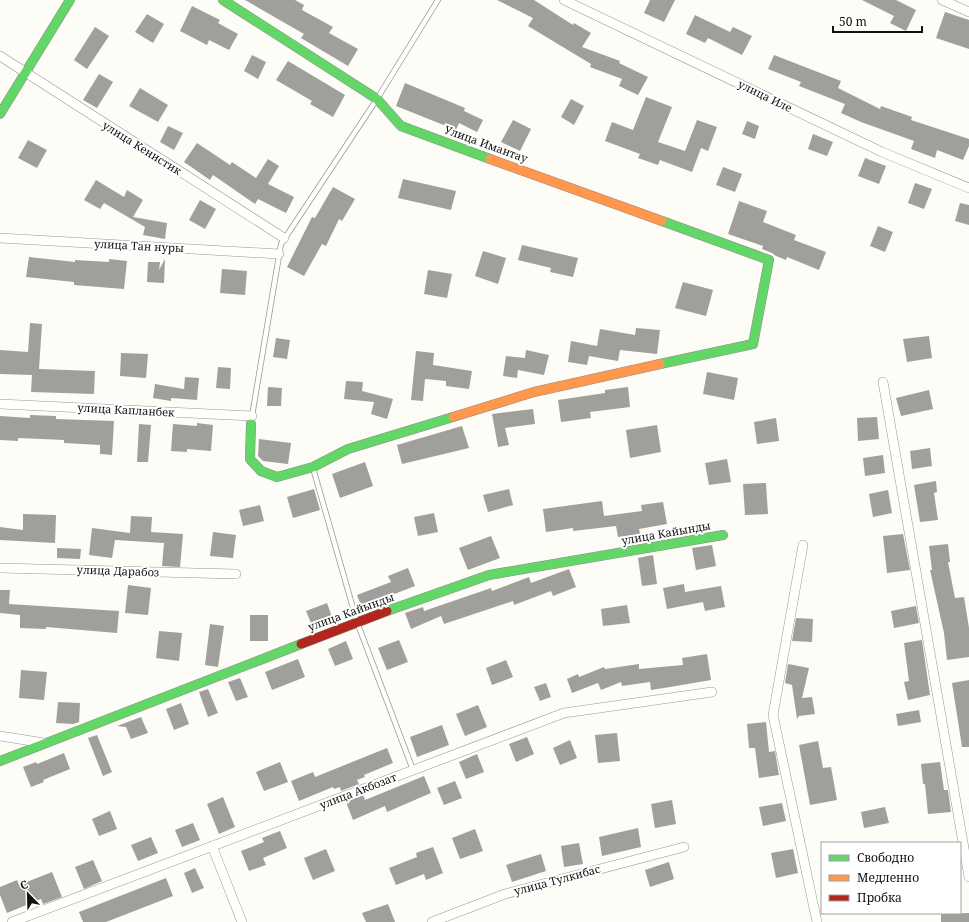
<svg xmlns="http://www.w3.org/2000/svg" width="969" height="922" viewBox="0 0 969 922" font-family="'Noto Serif',serif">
	<rect width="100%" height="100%" fill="#fdfcf7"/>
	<!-- building -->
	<g fill="#a19f9c">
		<polygon points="245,0 295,0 304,5 302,10 333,27 329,33 358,49 348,66 301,38 304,34"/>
		<polygon points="497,0 534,0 573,25 574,23 591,33 582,47 620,61 619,63 648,77 638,95 619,86 622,79 590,67 591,64 528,26 533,18"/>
		<polygon points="650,0 675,0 664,22 644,13"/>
		<polygon points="862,0 896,0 916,10 906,31 890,23 894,16"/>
		<polygon points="192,6 220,20 218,23 238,34 229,50 209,40 207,45 180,31"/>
		<polygon points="945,12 969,20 969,49 936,38"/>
		<polygon points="147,14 164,24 153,43 135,32"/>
		<polygon points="695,15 730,32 733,27 752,36 742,55 708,38 705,43 686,34"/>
		<polygon points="95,27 109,36 87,69 74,60"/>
		<polygon points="252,55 266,62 258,79 244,71"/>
		<polygon points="774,55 841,81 838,88 880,109 881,106 912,117 911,120 969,139 969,146 963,160 937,150 935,158 911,149 914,141 861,122 841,113 845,104 799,86 801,82 768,69"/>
		<polygon points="288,61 345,95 333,117 310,104 312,101 276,80"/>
		<polygon points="99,74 113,82 97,108 83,100"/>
		<polygon points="405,83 465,108 464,111 483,120 477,132 459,123 456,130 396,106"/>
		<polygon points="140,88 168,105 158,122 129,106"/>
		<polygon points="646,97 672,107 658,142 685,151 697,120 717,127 708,151 701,148 692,172 660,160 658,165 638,158 640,154 605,141 612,122 633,130"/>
		<polygon points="571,99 584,106 574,125 561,117"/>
		<polygon points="513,120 531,129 520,151 501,142"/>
		<polygon points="747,121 759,126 755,139 742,134"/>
		<polygon points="168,126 183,133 174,150 160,142"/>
		<polygon points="813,134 833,142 827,156 808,149"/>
		<polygon points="28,140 47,150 37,168 18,158"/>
		<polygon points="197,143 230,165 232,162 256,178 268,159 279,166 268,184 294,197 286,213 258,199 255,204 213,175 210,180 184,162"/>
		<polygon points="865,158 886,166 879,184 858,176"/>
		<polygon points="723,167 742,174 735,192 716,185"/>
		<polygon points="403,179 456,191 451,210 398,198"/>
		<polygon points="96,180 124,197 127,190 143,200 133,217 167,223 165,239 143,235 145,227 104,203 100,209 84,200"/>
		<polygon points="915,183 932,189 924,209 908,203"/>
		<polygon points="333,187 355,199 342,221 339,219 326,246 322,244 304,276 287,267 312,217 315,218"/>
		<polygon points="200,200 216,209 205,229 189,220"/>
		<polygon points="739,201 767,211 763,222 796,235 794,240 826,252 819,270 787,257 786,260 776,256 772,253 762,249 763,246 728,234"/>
		<polygon points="960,203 969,205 969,225 955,221"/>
		<polygon points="878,226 893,232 885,252 870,246"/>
		<polygon points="522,245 578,258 573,277 550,272 551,268 518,260"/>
		<polygon points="483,251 506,258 498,284 475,276"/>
		<polygon points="29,257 75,262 75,260 109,262 109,259 127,261 124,289 74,285 74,282 26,277"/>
		<polygon points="165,259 164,283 147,282 148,262 160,262 159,270"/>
		<polygon points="222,269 247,271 245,295 220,293"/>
		<polygon points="428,270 452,274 447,298 424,294"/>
		<polygon points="683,282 713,290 706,316 675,308"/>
		<polygon points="30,323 42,324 39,369 95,371 94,394 31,392 32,375 0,374 0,350 28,352"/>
		<polygon points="636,328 660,330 657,354 620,350 618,361 589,356 587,365 568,362 571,341 597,346 600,329 635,335"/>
		<polygon points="929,336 932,358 907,362 903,339"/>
		<polygon points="276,338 290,340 287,359 273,357"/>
		<polygon points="526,350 549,355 544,375 518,370 517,378 503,376 506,356 525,358"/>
		<polygon points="416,351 434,353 433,365 472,371 469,389 446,386 446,381 425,379 423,401 411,400"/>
		<polygon points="121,353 148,354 146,378 120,376"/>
		<polygon points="218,367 231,368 230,389 216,388"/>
		<polygon points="707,372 738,378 734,400 703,394"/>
		<polygon points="185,377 199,378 197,400 171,398 171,401 153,398 155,384 184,389"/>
		<polygon points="346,381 363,382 362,391 393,399 387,419 371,414 374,402 344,399"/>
		<polygon points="268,387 282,388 281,406 267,406"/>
		<polygon points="628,387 630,407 590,412 591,418 561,422 558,400 605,393 605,390"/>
		<polygon points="929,390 933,409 901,416 896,398"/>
		<polygon points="533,409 535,424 505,428 509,445 498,447 492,414"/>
		<polygon points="30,415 56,416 56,419 114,421 112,455 100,454 100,445 64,443 64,440 18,438 18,441 0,440 0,416 30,418"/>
		<polygon points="877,417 879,439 858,441 857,418"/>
		<polygon points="776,418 779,441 757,444 754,422"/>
		<polygon points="197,423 213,425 211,451 187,449 187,452 171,451 173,424 197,426"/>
		<polygon points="139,424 151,425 148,462 137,462"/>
		<polygon points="657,425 661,452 630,458 626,430"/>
		<polygon points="462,426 469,448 402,464 397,445"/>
		<polygon points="259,439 291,443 288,464 263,461 258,456"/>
		<polygon points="930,448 932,466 912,469 910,451"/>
		<polygon points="883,455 885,473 865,476 863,458"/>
		<polygon points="727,459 731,482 709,485 705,463"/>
		<polygon points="365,462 373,486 340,498 332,474"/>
		<polygon points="936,481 937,492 934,493 938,520 920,522 914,485"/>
		<polygon points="766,483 768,514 745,515 743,484"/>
		<polygon points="314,489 320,510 293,518 287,497"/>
		<polygon points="509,489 513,505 488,512 483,495"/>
		<polygon points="888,490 892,513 873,517 869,494"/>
		<polygon points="602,501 604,516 642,511 641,505 663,502 667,524 639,529 640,534 618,537 616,526 573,531 573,528 546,532 543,509"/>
		<polygon points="260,505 264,521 243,526 239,510"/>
		<polygon points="434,513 438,532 418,536 414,517"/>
		<polygon points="23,514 56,515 55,543 0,540 0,527 23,530"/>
		<polygon points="131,516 152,517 151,532 183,534 180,567 162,566 164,543 115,540 112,558 89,555 92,528 130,533"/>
		<polygon points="213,532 236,535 233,558 210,556"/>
		<polygon points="903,534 910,570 887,573 883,536"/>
		<polygon points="491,536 500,558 468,570 459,548"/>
		<polygon points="948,544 950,562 948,562 955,598 964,597 969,628 969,657 947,660 944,633 930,570 932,570 929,546"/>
		<polygon points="712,545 716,566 696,570 692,548"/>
		<polygon points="57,548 81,549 80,559 57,558"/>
		<polygon points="653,555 657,584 642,586 638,558"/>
		<polygon points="408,568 415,586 384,598 386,603 363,611 357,595 391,582 388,576"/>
		<polygon points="569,569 576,587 553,596 551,591 514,605 513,601 444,624 441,616 411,629 405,613 423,607 424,611 491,588 492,591 529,577 531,583"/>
		<polygon points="684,584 685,592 721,586 725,607 705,611 703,602 667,609 663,588"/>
		<polygon points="128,585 151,588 148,615 125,613"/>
		<polygon points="0,590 10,590 9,604 119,611 117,633 46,627 46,629 20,628 20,615 0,613"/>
		<polygon points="327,603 333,620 313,628 306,611"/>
		<polygon points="627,605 630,623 603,626 601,609"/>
		<polygon points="916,606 919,623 894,628 891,611"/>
		<rect x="250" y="615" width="18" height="26"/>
		<polygon points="796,618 813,619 812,642 792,641"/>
		<polygon points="210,624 224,626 218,667 205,665"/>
		<polygon points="159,631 182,633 179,661 156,658"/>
		<polygon points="399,640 408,662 387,670 378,648"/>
		<polygon points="922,640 930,695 908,700 904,682 909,681 904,643"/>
		<polygon points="346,641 353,659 335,666 328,649"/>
		<polygon points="707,654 711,680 670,687 651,690 650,682 622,686 621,682 601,690 598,683 572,693 567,679 578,674 579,677 604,667 605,669 639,664 639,669 683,665 682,658"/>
		<polygon points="298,659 305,677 272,690 265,672"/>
		<polygon points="506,660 513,677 492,685 486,668"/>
		<polygon points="788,664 809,668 802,698 812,697 815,714 799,716 797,719 792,685 785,683"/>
		<polygon points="21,670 47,672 44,700 19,698"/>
		<polygon points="240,678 248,697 236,701 228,682"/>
		<polygon points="969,680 969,747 962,747 952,683"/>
		<polygon points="546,683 551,697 540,701 534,687"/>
		<polygon points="208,689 218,713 208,717 199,692"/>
		<polygon points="58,702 80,703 79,722 73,724 56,723"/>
		<polygon points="181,703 189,724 174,730 166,709"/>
		<polygon points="478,705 487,727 465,736 456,714"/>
		<polygon points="919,710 921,722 898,726 896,714"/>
		<polygon points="141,717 148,733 131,739 126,727 117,726"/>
		<polygon points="766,722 769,752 775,751 779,775 759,778 755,748 749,748 747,724"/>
		<polygon points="442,725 449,745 417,757 410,737"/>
		<polygon points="617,733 620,761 598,763 595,735"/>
		<polygon points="97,735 112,772 103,776 88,738"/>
		<polygon points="527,737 534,754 516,762 509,744"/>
		<polygon points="570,740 577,758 560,765 553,748"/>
		<polygon points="818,741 823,768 831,767 837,800 810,805 799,745"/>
		<polygon points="387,748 393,763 364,775 365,777 357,780 359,784 341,791 340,787 334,789 333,787 299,801 291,781 313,772 315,777"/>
		<polygon points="64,753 70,769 43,780 44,782 31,787 23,767 36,762 37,764"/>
		<polygon points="477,754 484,772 466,779 459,762"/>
		<polygon points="280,762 288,782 264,791 256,772"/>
		<polygon points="940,762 944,790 948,790 951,812 928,814 925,784 923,784 921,764"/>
		<polygon points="424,776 431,793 387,812 385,806 353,820 346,802 363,795 365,800"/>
		<polygon points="455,781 462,798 444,805 437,788"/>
		<polygon points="223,797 235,827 219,834 207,804"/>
		<polygon points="672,800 676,824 655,828 651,804"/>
		<polygon points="782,803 786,821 763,826 759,807"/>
		<polygon points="885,807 889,823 864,828 861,812"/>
		<polygon points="110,811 117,829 99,836 92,819"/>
		<polygon points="193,823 200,840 182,847 175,830"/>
		<polygon points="638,828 641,847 602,856 599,837"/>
		<polygon points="475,829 483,851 460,859 452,838"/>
		<polygon points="280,831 287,848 263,858 266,865 249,871 241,851 264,842 262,838"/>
		<polygon points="151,837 158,853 138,861 131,845"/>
		<polygon points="579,843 583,864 564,867 561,846"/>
		<polygon points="433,847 443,873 426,880 424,874 396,885 389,868 417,857 416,853"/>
		<polygon points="326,849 335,871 313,880 304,858"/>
		<polygon points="793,849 798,873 776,878 771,853"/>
		<polygon points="541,854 546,871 512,882 506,865"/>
		<polygon points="93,860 102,881 84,889 75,867"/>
		<polygon points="669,862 674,879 650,887 645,870"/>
		<polygon points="195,868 204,888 192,893 184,873"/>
		<polygon points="52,872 62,897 43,904 41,899 7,913 0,895 0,887 17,880 19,885"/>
		<polygon points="166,878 173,896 106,922 83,922 79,912"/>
		<polygon points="388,904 395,922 366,922 362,913"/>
		<polygon points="969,913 969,922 941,922 941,914"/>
	</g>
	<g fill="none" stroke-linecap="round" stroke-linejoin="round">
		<defs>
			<g id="lane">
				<polyline points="252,416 281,244 377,99 438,0"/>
				<polyline points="313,468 357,622 413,770"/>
			</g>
			<g id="street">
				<polyline points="564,0 882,152 969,188"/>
				<polyline points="942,0 969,12"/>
				<polyline points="0,56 284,238"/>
				<polyline points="0,238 279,254"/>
				<polyline points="883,382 969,877"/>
				<polyline points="0,404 252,416"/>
				<polyline points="803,545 773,715 817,922"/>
				<polyline points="0,568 236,574"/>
				<polyline points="0,736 44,743"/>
				<polyline points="212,846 242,922"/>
				<polyline points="12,922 564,713 712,692"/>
				<polyline points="432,922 505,894 684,847"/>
			</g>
			<g id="fast">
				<polyline points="223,0 377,99 401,126 490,159"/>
				<polyline points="0,114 70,0"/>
				<polyline points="660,364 753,344 769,260 662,221"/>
				<polyline points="251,424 250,459 261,471 277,477 313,467 348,449 453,417"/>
				<polyline points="387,611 489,575 723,535"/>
				<polyline points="0,761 301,644"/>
			</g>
			<g id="slow">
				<polyline points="490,159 662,221"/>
				<polyline points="453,417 534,392 660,364"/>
			</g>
			<polyline id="jam" points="301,644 387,611"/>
		</defs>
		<!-- lane casing -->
		<use href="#lane" stroke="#979795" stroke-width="6"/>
		<!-- street casing -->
		<use href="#street" stroke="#979795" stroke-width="10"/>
		<!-- fast casing -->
		<use href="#fast" stroke="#8e8d8b" stroke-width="10"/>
		<!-- slow casing -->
		<use href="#slow" stroke="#8e8d8b" stroke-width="10"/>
		<!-- jam casing -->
		<use href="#jam" stroke="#8e8d8b" stroke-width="10"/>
		<!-- lane -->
		<use href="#lane" stroke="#fffffe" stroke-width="4.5"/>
		<!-- street -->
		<use href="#street" stroke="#fffffe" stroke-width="9"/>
		<!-- fast -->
		<use href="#fast" stroke="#63d668" stroke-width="9"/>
		<!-- slow -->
		<use href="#slow" stroke="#ff974d" stroke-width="9"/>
		<!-- jam -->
		<use href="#jam" stroke="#b3261e" stroke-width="9"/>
	</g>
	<g text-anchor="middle" stroke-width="4" stroke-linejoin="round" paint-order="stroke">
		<!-- street labels -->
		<g font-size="11" fill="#111" stroke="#fff">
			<text transform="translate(765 96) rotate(26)" y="4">улица Иле</text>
			<text transform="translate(486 144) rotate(20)" y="4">Улица Имантау</text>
			<text transform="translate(142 148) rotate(32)" y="4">улица Кенистик</text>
			<text transform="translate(139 246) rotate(3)" y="4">улица Тан нуры</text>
			<text transform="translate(126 410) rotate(3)" y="4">улица Капланбек</text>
			<text transform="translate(666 533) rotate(-10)" y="4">улица Кайынды</text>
			<text transform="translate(118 571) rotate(2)" y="4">улица Дарабоз</text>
			<text transform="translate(351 612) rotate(-20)" y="4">улица Кайынды</text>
			<text transform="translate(358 791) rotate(-21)" y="4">улица Акбозат</text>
			<text transform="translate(557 880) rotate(-15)" y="4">улица Тулкибас</text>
		</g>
	</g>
	<!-- legend -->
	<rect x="821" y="842" width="140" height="72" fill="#ffffff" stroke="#a0a0a0"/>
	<rect x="829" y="855" width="20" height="6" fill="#63d668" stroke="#a0a0a0"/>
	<text x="857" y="862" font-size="12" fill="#111111">Свободно</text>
	<rect x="829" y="875" width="20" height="6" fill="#ff974d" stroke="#a0a0a0"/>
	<text x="857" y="882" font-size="12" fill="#111111">Медленно</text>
	<rect x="829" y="895" width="20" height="6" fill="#b3261e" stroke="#a0a0a0"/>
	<text x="857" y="902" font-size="12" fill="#111111">Пробка</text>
	<!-- north arrow -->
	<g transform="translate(28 894) rotate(337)" stroke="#ffffff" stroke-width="3" paint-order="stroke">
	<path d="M0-3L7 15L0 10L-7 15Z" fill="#111111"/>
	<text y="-6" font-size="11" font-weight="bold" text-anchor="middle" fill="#111111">С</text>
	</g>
	<!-- scale -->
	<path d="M833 26v6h89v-6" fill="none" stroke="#111111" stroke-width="2"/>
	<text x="839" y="26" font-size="12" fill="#111111" stroke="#ffffff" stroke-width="3" paint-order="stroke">50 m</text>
</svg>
